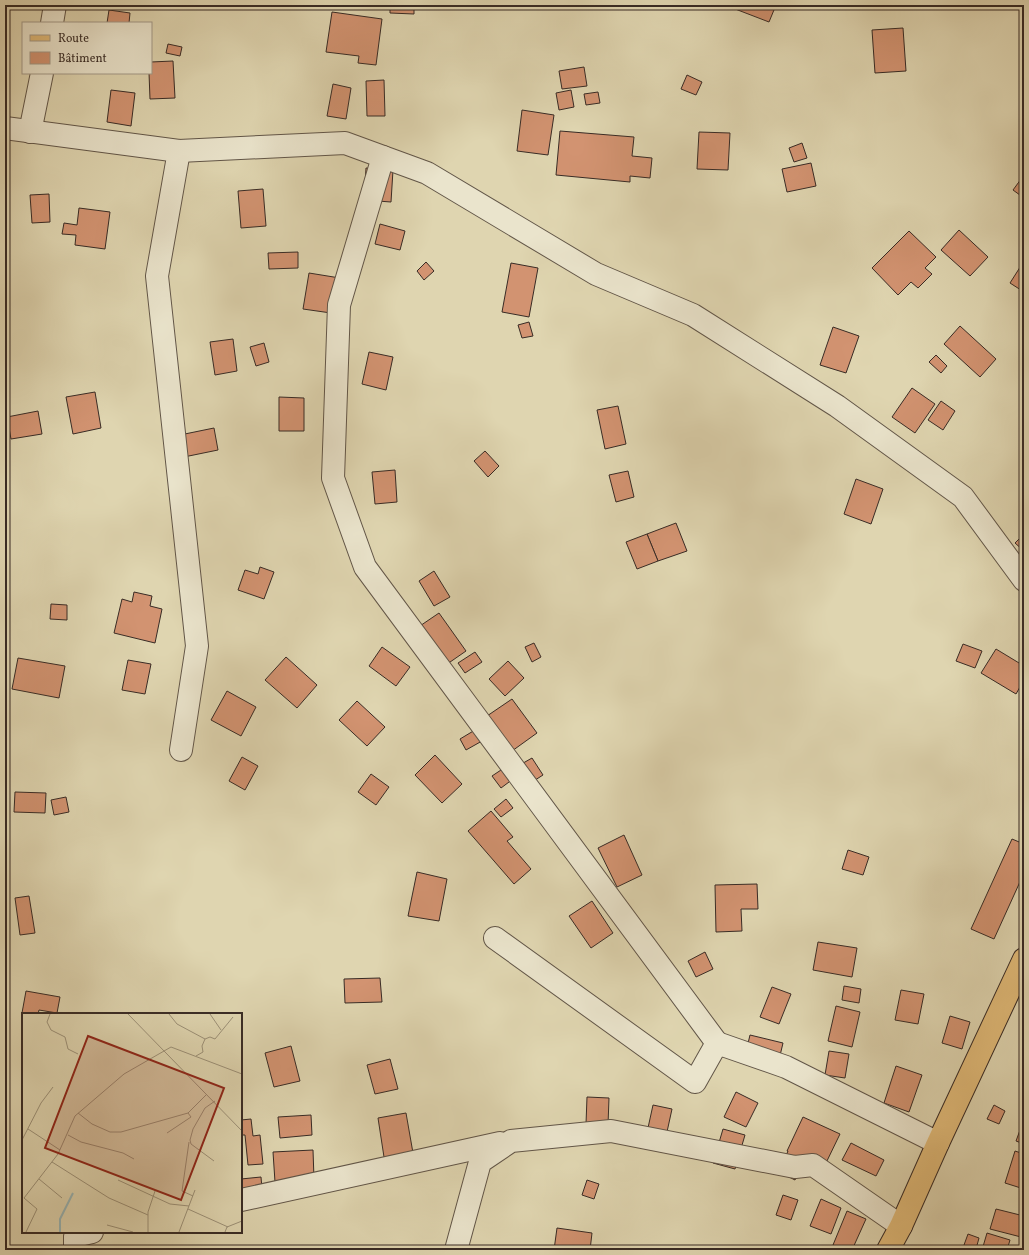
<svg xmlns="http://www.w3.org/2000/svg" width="1029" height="1255" viewBox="0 0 1029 1255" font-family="Vollkorn,serif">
	<rect width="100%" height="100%" fill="#dfd5b0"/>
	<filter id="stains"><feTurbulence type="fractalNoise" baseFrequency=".005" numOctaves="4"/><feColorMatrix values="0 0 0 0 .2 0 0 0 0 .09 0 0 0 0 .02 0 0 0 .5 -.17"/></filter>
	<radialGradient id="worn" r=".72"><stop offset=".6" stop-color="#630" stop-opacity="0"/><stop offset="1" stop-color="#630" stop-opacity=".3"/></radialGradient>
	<!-- building -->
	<g fill="#d29371" stroke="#382b25">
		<polygon points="5,5 8,5 5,36"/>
		<polygon points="390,5 414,5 414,14 390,13"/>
		<polygon points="730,5 776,5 769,22 730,7"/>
		<polygon points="109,10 130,13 129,23 107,23"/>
		<polygon points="332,12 382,19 376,65 358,63 359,56 326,52"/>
		<polygon points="903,28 906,71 875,73 872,30"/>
		<polygon points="168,44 182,47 180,56 166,53"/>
		<polygon points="173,61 175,98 150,99 149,73 151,73 151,62"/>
		<polygon points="584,67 587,86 562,89 559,71"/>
		<polygon points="687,75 702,82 696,95 681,89"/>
		<polygon points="384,80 385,116 367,116 366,81"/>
		<polygon points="333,84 351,88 346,119 327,116"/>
		<polygon points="111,90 135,93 131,126 107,122"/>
		<polygon points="571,90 574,107 559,110 556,93"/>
		<polygon points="598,92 600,103 586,105 584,94"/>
		<polygon points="522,110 554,115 548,155 517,151"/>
		<polygon points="560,131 634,137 632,156 652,158 650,178 630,176 630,182 556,175"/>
		<polygon points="699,132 730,133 728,170 697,169"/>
		<polygon points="802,143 807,158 794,162 789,148"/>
		<polygon points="811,163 816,186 787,192 782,169"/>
		<polygon points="366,168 393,170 391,202 364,200"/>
		<polygon points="1024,175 1024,198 1013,190"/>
		<polygon points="263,189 266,226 241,228 238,191"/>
		<polygon points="49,194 50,222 32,223 30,195"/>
		<polygon points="79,208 110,212 105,249 75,245 76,235 62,234 64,223 77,225"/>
		<polygon points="380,224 405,231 400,250 375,244"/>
		<polygon points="959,230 988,257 970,276 941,250"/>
		<polygon points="909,231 936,257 925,268 932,274 918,288 911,282 898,295 872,268"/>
		<polygon points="298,252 298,268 269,269 268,253"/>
		<polygon points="1024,261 1024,292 1010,283"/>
		<polygon points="426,262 434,271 424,280 417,271"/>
		<polygon points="511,263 538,268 529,317 502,312"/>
		<polygon points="309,273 346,279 331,313 303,309"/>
		<polygon points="529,322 533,336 522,338 518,325"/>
		<polygon points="960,326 996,359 980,377 944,344"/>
		<polygon points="833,327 859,336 846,373 820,365"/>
		<polygon points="233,339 237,371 215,375 210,342"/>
		<polygon points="264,343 269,362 256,366 250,347"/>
		<polygon points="369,352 393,357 386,390 362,384"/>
		<polygon points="936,355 947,366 941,373 929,362"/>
		<polygon points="912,388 935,404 915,433 892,417"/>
		<polygon points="95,392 101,428 73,434 66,397"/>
		<polygon points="279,397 304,398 304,431 279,431"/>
		<polygon points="941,401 955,411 943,430 928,420"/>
		<polygon points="618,406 626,444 605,449 597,410"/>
		<polygon points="38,411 42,434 11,439 7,417"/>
		<polygon points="214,428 218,450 179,458 175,436"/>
		<polygon points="485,451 499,466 488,477 474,461"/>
		<polygon points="395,470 397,502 375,504 372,472"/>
		<polygon points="628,471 634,497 616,502 609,475"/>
		<polygon points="856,479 883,489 871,524 844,514"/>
		<polygon points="676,523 687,551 658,561 647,534"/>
		<polygon points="647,534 658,561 637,569 626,542"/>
		<polygon points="1024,534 1024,551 1015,543"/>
		<polygon points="260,567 274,572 264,599 238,590 245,570 258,574"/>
		<polygon points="434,571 450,597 434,606 419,581"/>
		<polygon points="134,592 152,596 150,606 162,609 155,643 114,633 122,599 132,602"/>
		<polygon points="51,604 67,605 67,620 50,619"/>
		<polygon points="439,613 466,651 440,669 414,630"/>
		<polygon points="534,643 541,657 532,662 525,647"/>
		<polygon points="963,644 982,651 975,668 956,661"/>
		<polygon points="382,647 410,667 396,686 369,666"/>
		<polygon points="996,649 1024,666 1024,680 1016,694 981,673"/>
		<polygon points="475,652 482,662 465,673 458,663"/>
		<polygon points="286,657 317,685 297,708 265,680"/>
		<polygon points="18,658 65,666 59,698 12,689"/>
		<polygon points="128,660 151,664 145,694 122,690"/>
		<polygon points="508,661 524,678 505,696 489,679"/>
		<polygon points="227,691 256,707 241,736 211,720"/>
		<polygon points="512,699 537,733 512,751 487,716"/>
		<polygon points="357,701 385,727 367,746 339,720"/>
		<polygon points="475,730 482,741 466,750 460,739"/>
		<polygon points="435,755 462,784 442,803 415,775"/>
		<polygon points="242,757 258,766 245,790 229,781"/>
		<polygon points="532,758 543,775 529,784 518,766"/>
		<polygon points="504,768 513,779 501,788 492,776"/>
		<polygon points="371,774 389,787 376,805 358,792"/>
		<polygon points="15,792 46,793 45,813 14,812"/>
		<polygon points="66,797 69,812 54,815 51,800"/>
		<polygon points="506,799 513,808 501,817 494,809"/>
		<polygon points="491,811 513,837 507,841 531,869 514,884 468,831"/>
		<polygon points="624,835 642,875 617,887 598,848"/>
		<polygon points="1012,839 1024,844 1024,873 994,939 971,929"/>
		<polygon points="848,850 869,857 863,875 842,869"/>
		<polygon points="417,872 447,879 439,921 408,916"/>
		<polygon points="757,884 758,909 741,909 742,931 716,932 715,885"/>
		<polygon points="29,896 35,933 20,935 15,898"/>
		<polygon points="592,901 613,933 591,948 569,916"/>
		<polygon points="818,942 857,948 852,977 813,970"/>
		<polygon points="705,952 713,969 696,977 688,961"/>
		<polygon points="380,978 382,1002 345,1003 344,979"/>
		<polygon points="844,986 861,989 859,1003 842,1000"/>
		<polygon points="772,987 791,994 779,1024 760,1017"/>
		<polygon points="901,990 924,994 918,1024 895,1020"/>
		<polygon points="26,991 60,997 57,1013 39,1010 38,1014 22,1013"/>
		<polygon points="836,1006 860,1012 852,1047 828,1041"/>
		<polygon points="950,1016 970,1022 962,1049 942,1043"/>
		<polygon points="750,1035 783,1043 778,1064 745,1056"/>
		<polygon points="291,1046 300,1081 274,1087 265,1053"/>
		<polygon points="829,1051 849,1054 845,1078 825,1075"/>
		<polygon points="390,1059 398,1089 375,1094 367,1065"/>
		<polygon points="896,1066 922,1075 909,1112 884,1103"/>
		<polygon points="736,1092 758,1103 746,1127 724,1117"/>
		<polygon points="587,1097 609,1098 608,1125 586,1124"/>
		<polygon points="653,1105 672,1109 665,1141 646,1137"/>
		<polygon points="994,1105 1005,1111 999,1124 987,1119"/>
		<polygon points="406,1113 413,1153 384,1157 378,1118"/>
		<polygon points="311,1115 312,1135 280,1138 278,1117"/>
		<polygon points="803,1117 840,1134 825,1165 806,1156 795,1180 779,1172 788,1151 787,1151"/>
		<polygon points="251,1119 253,1136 260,1135 263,1164 248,1165 245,1135 241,1135 241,1120"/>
		<polygon points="1023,1122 1024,1122 1024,1144 1016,1141"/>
		<polygon points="723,1129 745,1135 735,1169 713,1163"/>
		<polygon points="851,1143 884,1160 876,1176 842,1160"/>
		<polygon points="313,1150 314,1179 275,1182 273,1152"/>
		<polygon points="1015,1151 1024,1154 1024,1189 1005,1183"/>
		<polygon points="261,1177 263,1201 243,1203 241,1179"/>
		<polygon points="587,1180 599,1184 594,1199 582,1195"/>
		<polygon points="783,1195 798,1200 791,1220 776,1215"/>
		<polygon points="821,1199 841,1208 831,1234 810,1226"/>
		<polygon points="996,1209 1024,1216 1024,1225 1021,1237 990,1229"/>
		<polygon points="847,1211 866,1219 852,1250 845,1250 833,1245"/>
		<polygon points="557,1228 592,1233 590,1250 554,1250"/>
		<polygon points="987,1233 1010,1240 1007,1250 982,1250"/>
		<polygon points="968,1234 979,1238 976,1249 964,1245"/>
	</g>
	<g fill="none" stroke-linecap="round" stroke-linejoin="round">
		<defs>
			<g id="minor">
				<polyline points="52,23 55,5"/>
				<polyline points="5,128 179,151 345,143 427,173 596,274 693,315 837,406 963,497 1024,580"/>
				<polyline points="30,132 42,73"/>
				<polyline points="179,151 157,276 197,646 181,750"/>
				<polyline points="383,157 339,305 333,478 365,567 717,1043"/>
				<polyline points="495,938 695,1082 717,1043 786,1067 938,1143"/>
				<polyline points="241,1200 500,1143"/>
				<polyline points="75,1250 75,1236 92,1232"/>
				<polyline points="456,1250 480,1162 511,1141 611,1131 795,1167 813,1165 901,1226"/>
			</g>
			<polyline id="major" points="888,1250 901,1226 938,1143 1024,959"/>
		</defs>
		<!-- minor casing -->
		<use href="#minor" stroke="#625648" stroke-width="24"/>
		<!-- major casing -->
		<use href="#major" stroke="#382b25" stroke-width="24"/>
		<!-- minor -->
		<use href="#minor" stroke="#eae4cc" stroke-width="22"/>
		<!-- major -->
		<use href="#major" stroke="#e0ba78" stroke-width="22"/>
	</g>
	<!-- overview -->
	<g transform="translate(22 1013)">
		<rect width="220" height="220" fill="#dfd5b0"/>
		<path fill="none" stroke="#98b6b7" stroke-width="2" d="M38 219V206L51 180"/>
		<path fill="none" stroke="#9c9178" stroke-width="1" d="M28 1 25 9 29 17 43 24 46 36 56 41M106 1 220 118M147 1 155 11 183 26M188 1 199 17M174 43 181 39 180 33 183 26 188 24 193 26 211 4M56 100 70 111 88 119H99L166 100M6 116 38 137M145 120 169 104 166 100 185 81M46 122 59 129 101 140 112 146M0 127 19 90 31 74M167 129 160 178 171 183M192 148 169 131 168 127 171 116 183 95 193 88M30 149 87 185 126 202M17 166 40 185M96 167 148 191 167 193M166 196 206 214M85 212 111 219M4 219 15 196 2 185 36 141 53 103 102 61 149 34 220 61M126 219V199L133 178M157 219 173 177M203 219 205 214 220 208"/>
		<path fill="#8f2418" fill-opacity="0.15" stroke="#8f2418" stroke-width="2" d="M66 23 202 75 159 187 23 135Z"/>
		<rect width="220" height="220" fill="none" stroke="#382b25" stroke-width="2"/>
	</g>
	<!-- margin -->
	<rect width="1029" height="1255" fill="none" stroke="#dfd5b0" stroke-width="20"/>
	<rect x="6" y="6" width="1017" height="1243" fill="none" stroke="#382b25" stroke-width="2"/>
	<rect x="10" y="10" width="1009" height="1235" fill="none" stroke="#382b25"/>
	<!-- legend -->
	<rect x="22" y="22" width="130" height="52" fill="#eae4cc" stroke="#a39a89"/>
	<rect x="30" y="35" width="20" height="6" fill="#e0ba78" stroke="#a39a89"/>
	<text x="58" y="42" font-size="12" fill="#382b25">Route</text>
	<rect x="30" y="52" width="20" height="12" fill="#d29371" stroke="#a39a89"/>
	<text x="58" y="62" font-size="12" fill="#382b25">Bâtiment</text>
	<rect width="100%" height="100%" filter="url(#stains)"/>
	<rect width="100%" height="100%" fill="url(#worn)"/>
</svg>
